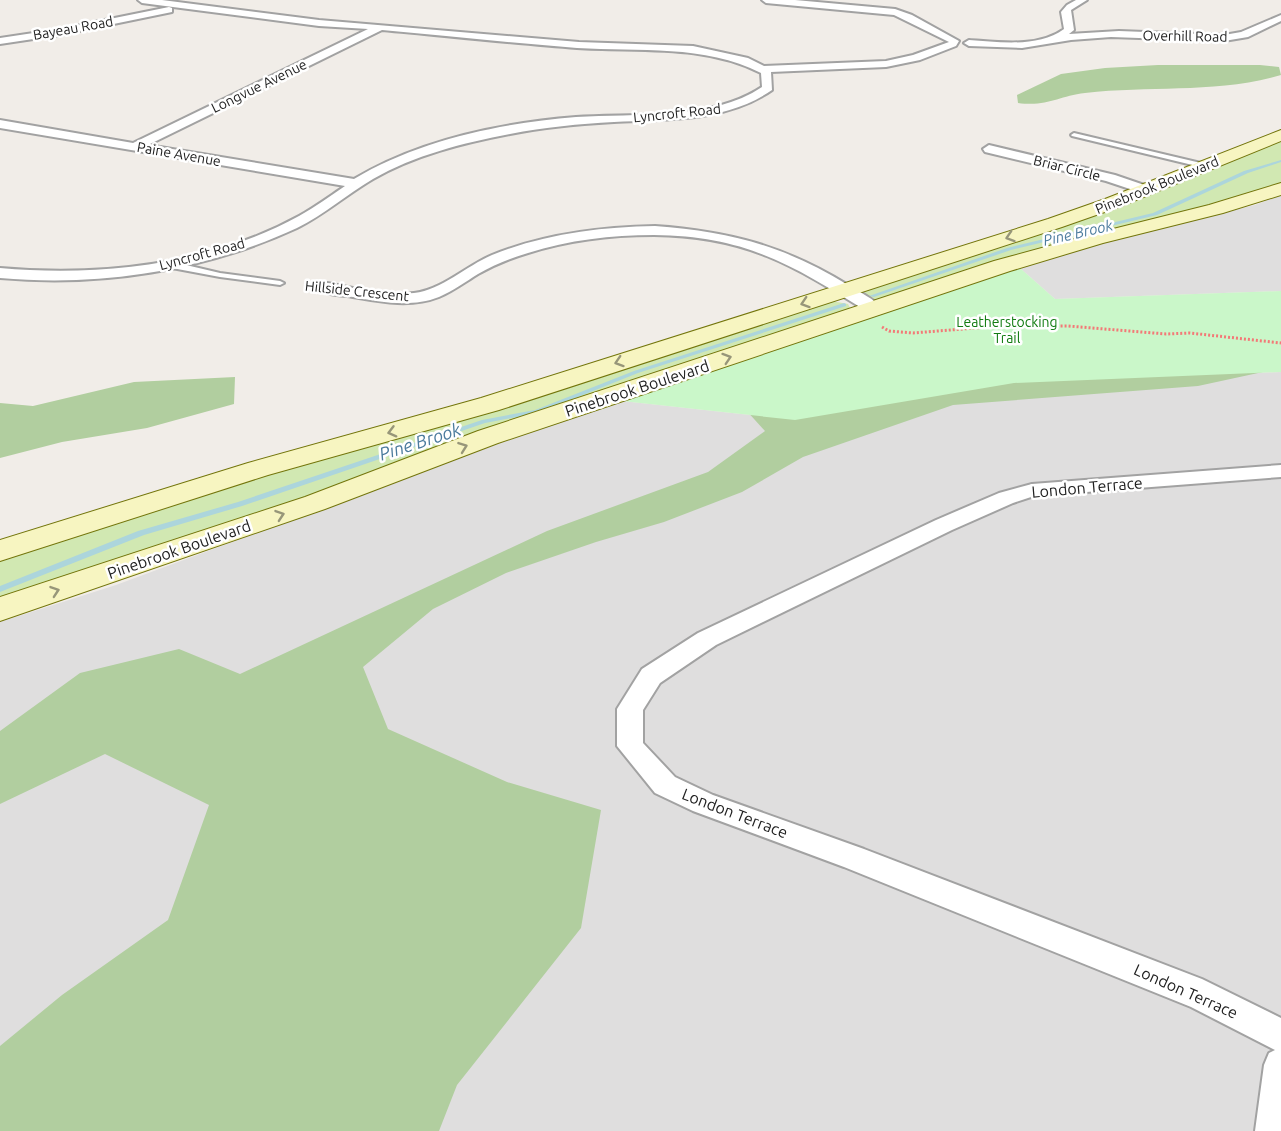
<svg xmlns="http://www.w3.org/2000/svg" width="1281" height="1131" viewBox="0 0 1281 1131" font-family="Ubuntu,sans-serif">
	<rect width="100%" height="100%" fill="#f1ede8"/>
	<!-- residential -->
	<g fill="#dfdede">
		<polygon points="1281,195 1281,291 1055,299 1020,268 1114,240 1255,205"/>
		<polygon points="1281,372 1281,1131 0,1131 0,622 116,585 475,452 622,401 795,420 1014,383"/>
	</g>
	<!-- grass -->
	<g fill="#d1e8b2">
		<polygon points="1281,141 1281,185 875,300 864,293 867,289"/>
		<polygon points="832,301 848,304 851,310 372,476 0,601 0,558"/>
	</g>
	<!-- forest -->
	<g fill="#b1ce9f">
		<path d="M1158 65H1260L1279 67 1281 75C1215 94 1152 85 1085 93 1058 96 1048 107 1018 103L1017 95 1061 74 1105 68Z"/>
		<polygon points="1041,306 1281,368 1198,386 953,405 803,457 742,492 664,522 596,542 506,573 433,609 363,667 388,729 507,782 601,810 581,928 457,1085 439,1131 0,1131 0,1046 62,995 168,920 209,805 105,754 0,804 0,731 80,673 179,649 240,674 547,531 708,472 765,431 745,409"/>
		<polygon points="235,377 234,404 147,428 62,442 0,458 0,403 33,406 134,382"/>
	</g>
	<!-- park -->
	<polygon fill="#caf7c9" points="1020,268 1055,299 1281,291 1281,372 1014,383 795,420 622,401"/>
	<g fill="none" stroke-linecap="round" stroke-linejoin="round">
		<!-- stream -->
		<g fill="#acd5dc" fill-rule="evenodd">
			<polygon points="1281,160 1281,162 1248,173 1157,215 1011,250 874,297 869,296 1007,248 1153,213 1244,171"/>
			<polygon points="844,303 846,304 846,306 638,373 538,413 485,423 242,506 144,535 0,592 0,586 138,531 238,502 482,420 535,410 634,371"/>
		</g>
		<defs>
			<g id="lane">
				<polygon points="1074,133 1205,164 1208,166 1205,168 1072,136 1071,135"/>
				<polygon points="169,261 220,273 280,281 284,283 280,285 220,277 172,268 168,263"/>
			</g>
			<g id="street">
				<path d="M138 0H162L319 20 579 42 693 46 748 58 764 66 886 61 913 55 949 42 894 15 766 3 762 0H795L895 9 912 15 959 41 956 46 920 60 886 67 771 72 772 90C726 122 668 119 614 122 579 124 545 127 510 134 463 143 415 155 373 179 347 194 324 215 297 228 204 271 101 287 0 278V268C99 277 210 265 299 216 315 207 330 196 345 186L0 128V120L133 143 368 29 319 26 142 3ZM382 30C447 36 512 43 577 48 639 52 704 44 761 73L762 87C711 121 636 113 576 117 502 123 419 140 354 179L148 145Z"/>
				<path d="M1076 0H1087L1071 10 1074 30 1069 34 1119 31 1224 35 1241 32 1281 15V21L1248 37 1224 41 1111 37 1071 40 1022 48 969 46 964 43 969 40C999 42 1038 48 1064 29L1061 12 1067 5Z"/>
				<polygon points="169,7 172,8 172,12 60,35 0,44 0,38 60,29"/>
				<polygon points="989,145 1115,175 1150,187 1152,190 1145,194 1106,181 985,152 983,149"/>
				<path d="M655 226C728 231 785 246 848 285 859 292 875 299 882 309L880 312H868C793 265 746 236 654 235 611 235 569 240 528 253 511 258 494 265 478 274 465 282 453 291 439 297 411 308 381 302 353 297 343 295 325 296 319 288L327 283C355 288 385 296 414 293 442 290 466 266 492 255 544 234 599 227 655 226Z"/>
				<polygon points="1281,465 1281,477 1034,496 1013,503 952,530 716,645 660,683 643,710 643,743 675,777 713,795 864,849 1202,979 1281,1018 1281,1131 1255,1131 1264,1065 1269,1053 1275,1050 1191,1007 844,867 693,811 655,793 617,746 617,709 642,669 698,633 936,520 999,493 1032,484"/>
			</g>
			<g id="secondary">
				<polygon points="1281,130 1281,141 1119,207 1062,227 499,410 268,475 0,561 0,540 248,463 481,398 1048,219 1105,199"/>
				<polygon points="1281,183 1281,195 1223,213 1103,243 1010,271 498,443 325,509 0,621 0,597 305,497 478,431 994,261 1089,235 1209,205"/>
			</g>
		</defs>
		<!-- lane casing -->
		<use href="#lane" stroke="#a2a2a2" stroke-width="4"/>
		<!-- street casing -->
		<use href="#street" stroke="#a2a2a2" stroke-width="4"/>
		<!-- secondary casing -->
		<use href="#secondary" stroke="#73750b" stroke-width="2"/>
		<!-- path -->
		<polyline stroke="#f37977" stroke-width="3" stroke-dasharray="2 2" stroke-linecap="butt" points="882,327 889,331 913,333 1000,326 1068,326 1166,334 1190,333 1281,343"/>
		<!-- lane -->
		<use href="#lane" fill="#fff" fill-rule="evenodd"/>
		<!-- street -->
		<use href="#street" fill="#fff" fill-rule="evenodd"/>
		<!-- secondary -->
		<use href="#secondary" fill="#f7f5c1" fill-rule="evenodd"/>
	</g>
	<!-- one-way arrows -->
	<defs><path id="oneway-chevron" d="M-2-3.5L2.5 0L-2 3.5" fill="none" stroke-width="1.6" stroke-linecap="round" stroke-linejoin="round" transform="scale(1.5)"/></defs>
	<g stroke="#979679">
		<use href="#oneway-chevron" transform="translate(1010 237) rotate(162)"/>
		<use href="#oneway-chevron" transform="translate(805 303) rotate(162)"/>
		<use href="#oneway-chevron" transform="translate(727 358) rotate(-18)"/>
		<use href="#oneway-chevron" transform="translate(619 362) rotate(162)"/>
		<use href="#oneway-chevron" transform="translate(392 432) rotate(165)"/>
		<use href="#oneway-chevron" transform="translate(463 447) rotate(-20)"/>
		<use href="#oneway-chevron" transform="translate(280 515) rotate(-19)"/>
		<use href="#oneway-chevron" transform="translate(55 591) rotate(-19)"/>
	</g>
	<g text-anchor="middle" stroke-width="5" stroke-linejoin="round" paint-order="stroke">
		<!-- far-street labels -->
		<g font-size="14" fill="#212121" stroke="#fff">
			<text transform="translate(73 28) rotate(-10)" y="5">Bayeau Road</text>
			<text transform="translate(1185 36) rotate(1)" y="5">Overhill Road</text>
			<text transform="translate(259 86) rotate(-26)" y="5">Longvue Avenue</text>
			<text transform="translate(677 113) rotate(-6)" y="5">Lyncroft Road</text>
			<text transform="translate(179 154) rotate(10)" y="5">Paine Avenue</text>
			<text transform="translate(1067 168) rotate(14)" y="5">Briar Circle</text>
			<text transform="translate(1157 185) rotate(-22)" y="5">Pinebrook Boulevard</text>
			<text transform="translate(202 254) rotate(-15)" y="5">Lyncroft Road</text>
			<text transform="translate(357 291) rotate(6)" y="5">Hillside Crescent</text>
		</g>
		<!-- far-park labels -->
		<g font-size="14" fill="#137c12" stroke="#fff">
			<text x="1007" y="327">Leatherstocking<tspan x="1007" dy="16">Trail</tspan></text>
		</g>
		<!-- far-water labels -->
		<g font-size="15" font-style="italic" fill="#4b7b9d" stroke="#fff">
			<text transform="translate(1078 233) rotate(-13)" y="5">Pine Brook</text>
		</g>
		<!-- street labels -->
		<g font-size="16" fill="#212121" stroke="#fff">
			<text transform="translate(637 388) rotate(-18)" y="6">Pinebrook Boulevard</text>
			<text transform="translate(1087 487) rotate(-5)" y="6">London Terrace</text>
			<text transform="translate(179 549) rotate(-19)" y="6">Pinebrook Boulevard</text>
			<text transform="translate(735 813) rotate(21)" y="6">London Terrace</text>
			<text transform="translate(1186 991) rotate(24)" y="6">London Terrace</text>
		</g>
		<!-- water labels -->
		<g font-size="18" font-style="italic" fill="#4b7b9d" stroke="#fff">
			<text transform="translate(420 442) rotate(-18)" y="6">Pine Brook</text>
		</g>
	</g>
</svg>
